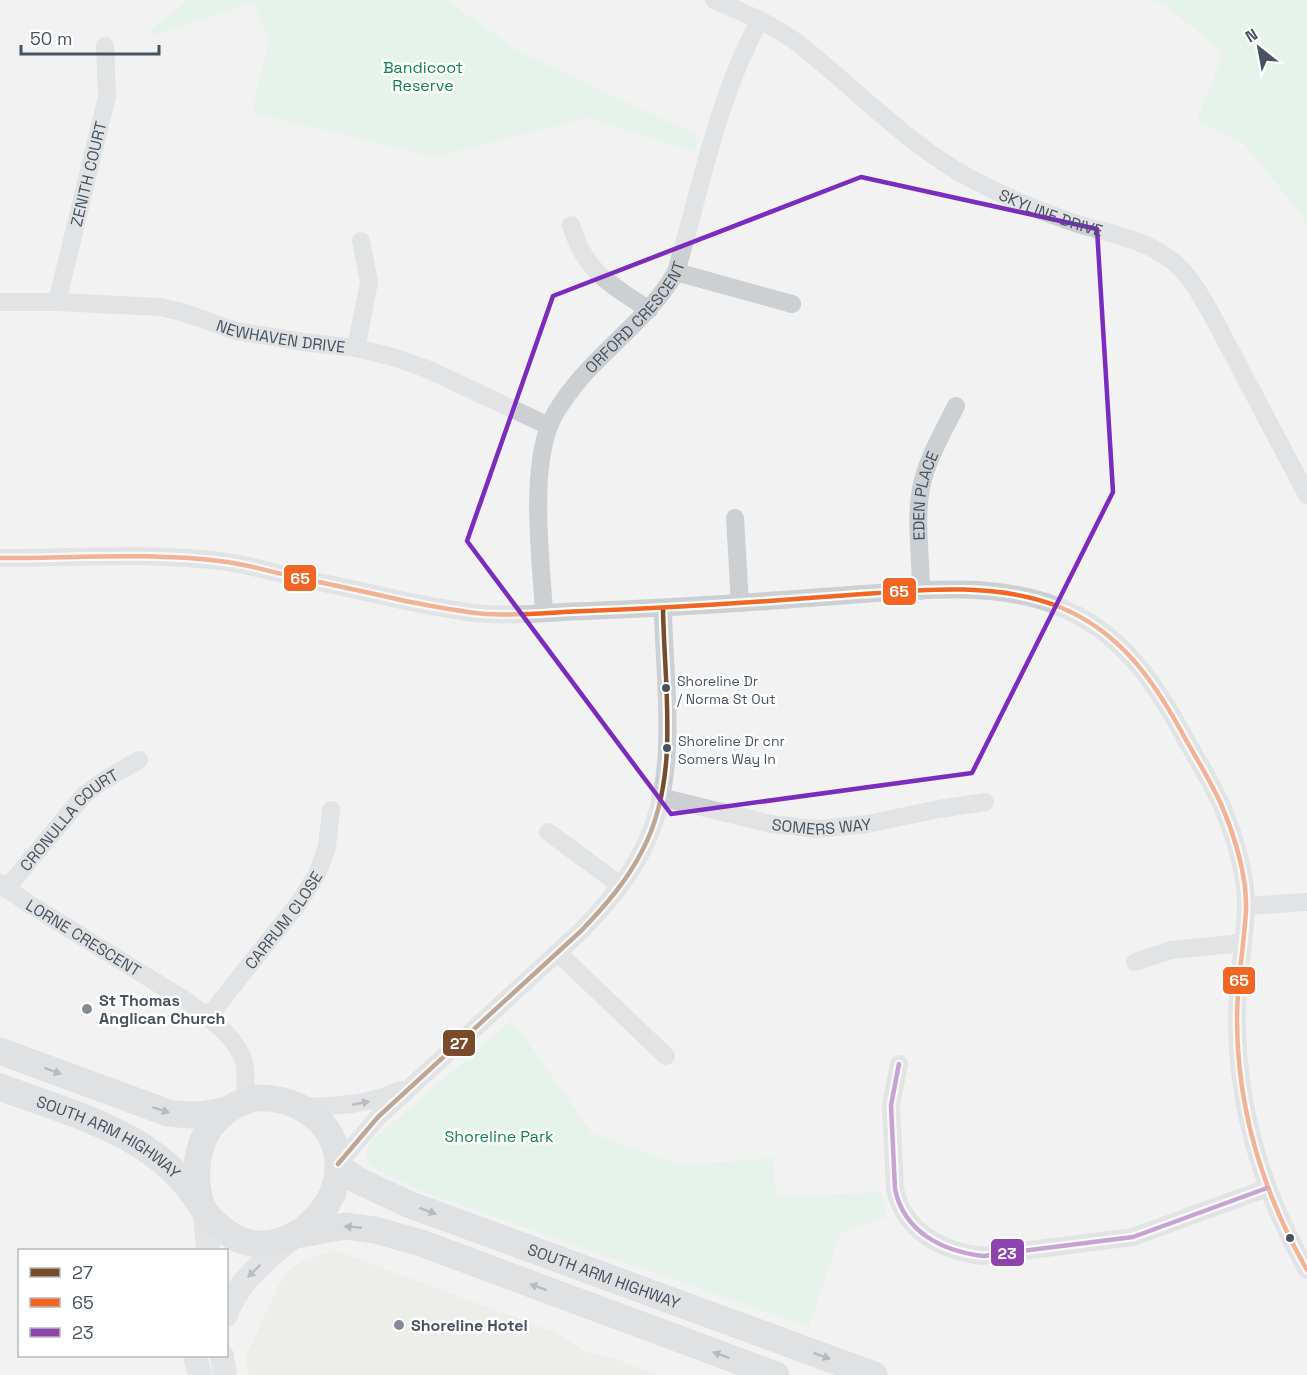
<svg xmlns="http://www.w3.org/2000/svg" width="1307" height="1375" viewBox="0 0 1307 1375" font-family="'Space Grotesk',sans-serif">
	<rect width="100%" height="100%" fill="#f2f2f2"/>
	<!-- commercial -->
	<polygon fill="#e6e6e0" points="334,1250 552,1331 589,1353 613,1358 658,1375 249,1375 245,1358 277,1288 287,1272 303,1261"/>
	<!-- green -->
	<g fill="#d5f3e2">
		<polygon points="188,0 446,0 522,53 699,136 694,152 588,118 436,157 252,113 269,40 253,3 152,36 152,28"/>
		<polygon points="1152,0 1307,0 1307,225 1300,212 1243,143 1197,121 1223,52 1166,6"/>
		<polygon points="512,1020 592,1133 679,1165 773,1158 776,1197 881,1192 887,1216 840,1234 809,1327 424,1192 375,1169 370,1165 365,1156 370,1144 376,1137"/>
	</g>
	<g fill="none" stroke-linecap="round" stroke-linejoin="round">
		<!-- street -->
		<g stroke="#cdd0d3" stroke-width="18">
			<path id="s1" d="M714 0C742 12 770 23 795 41 809 51 821 63 834 73 878 111 923 154 975 181 1006 197 1039 211 1072 222 1108 234 1147 238 1177 265 1192 279 1203 299 1213 317L1307 495"/>
			<path d="M571 225C586 274 610 283 649 310"/>
			<polyline points="676,272 792,304"/>
			<path id="s2" d="M0 302H57L160 307 182 312 236 331 303 342 356 348 393 357 427 369 549 426"/>
			<path id="s3" d="M57 302 107 96 105 46"/>
			<polyline points="356,348 369,282 361,241"/>
			<polyline points="735,518 740,603"/>
			<path d="M0 558C73 558 155 552 227 562 248 565 269 571 290 576 328 584 367 592 405 601 432 606 459 612 486 614 519 616 553 612 586 611 665 608 744 603 822 597 897 593 985 578 1057 606 1121 631 1155 682 1186 740 1198 761 1211 782 1221 804 1235 837 1247 874 1246 910 1244 946 1237 982 1237 1019 1237 1108 1263 1193 1307 1270"/>
			<path id="s4" d="M921 591C921 559 915 519 921 488 927 459 943 432 956 406"/>
			<path id="s5" d="M544 613C541 558 530 478 549 426 556 408 577 381 591 367 621 335 654 310 676 272 701 188 717 98 760 20"/>
			<path id="s6" d="M660 797 771 824 818 829 867 824 939 809 985 802"/>
			<polyline points="548,832 620,885"/>
			<path id="s7" d="M0 883 26 902 188 1002C209 1018 240 1039 245 1066 246 1077 245 1089 245 1100"/>
			<path id="s8" d="M6 889 84 795 103 781 139 760"/>
			<polyline points="1246,906 1307,902"/>
			<polyline points="557,952 666,1056"/>
			<polyline points="1135,962 1171,950 1243,943"/>
			<path id="s9" d="M208 1017 298 904 317 874 327 847 331 810"/>
			<path d="M899 1064 891 1105 895 1189C904 1232 942 1251 983 1256L1133 1237 1267 1188"/>
			<path d="M303 1107C337 1106 369 1105 400 1090"/>
			<path d="M338 1164 378 1117 581 931C604 907 627 881 642 851 681 778 664 687 663 608"/>
		</g>
		<!-- secondary -->
		<g stroke="#ced2d5" stroke-width="24">
			<polyline points="205,1212 208,1250"/>
			<path d="M226 1315C238 1280 266 1260 293 1237"/>
			<polyline points="195,1356 200,1375"/>
			<polyline points="222,1356 225,1375"/>
		</g>
		<!-- primary -->
		<g stroke="#c9cdd0" stroke-width="27">
			<path d="M0 1051 168 1113C189 1116 205 1116 226 1110"/>
			<path id="s10" d="M0 1087C72 1114 158 1134 200 1204"/>
			<path d="M255 1098C294 1096 337 1120 338 1164 340 1204 300 1245 260 1244 248 1244 236 1239 226 1232 218 1226 209 1219 204 1210 199 1202 198 1192 197 1183 194 1141 213 1109 255 1098Z"/>
			<path id="s11" d="M338 1167 359 1181 408 1204 874 1375"/>
			<polyline points="296,1235 345,1226 375,1230 421,1243 776,1375"/>
		</g>
		<defs>
			<path id="bus-1" d="M338 1164 378 1117 581 931C604 907 627 881 642 851 681 778 664 687 663 608"/>
			<path id="bus-2" d="M0 558C73 558 155 552 227 562 248 565 269 571 290 576 328 584 367 592 405 601 432 606 459 612 486 614 519 616 553 612 586 611 665 608 744 603 822 597 897 593 985 578 1057 606 1121 631 1155 682 1186 740 1198 761 1211 782 1221 804 1235 837 1247 874 1246 910 1244 946 1237 982 1237 1019 1237 1108 1263 1193 1307 1270"/>
			<path id="bus-3" d="M899 1064 891 1105 895 1189C904 1232 942 1251 983 1256L1133 1237 1267 1188"/>
		</defs>
		<!-- bus-1 casing -->
		<use href="#bus-1" stroke="#fff" stroke-width="9"/>
		<!-- bus-2 casing -->
		<use href="#bus-2" stroke="#fff" stroke-width="9"/>
		<!-- bus-3 casing -->
		<use href="#bus-3" stroke="#fff" stroke-width="9"/>
		<!-- bus-1 -->
		<use href="#bus-1" stroke="#7a4b2a" stroke-width="4.5"/>
		<!-- bus-2 -->
		<use href="#bus-2" stroke="#f26522" stroke-width="4.5"/>
		<!-- bus-3 -->
		<use href="#bus-3" stroke="#8e44ad" stroke-width="4.5"/>
	</g>
	<!-- one-way arrows -->
	<defs><path id="oneway-solid" d="M-6-.8H1V-3.2L6.5 0L1 3.2V.8H-6Z" transform="scale(1.5)"/></defs>
	<g fill="#6e7882">
		<use href="#oneway-solid" transform="translate(53 1071) rotate(21)"/>
		<use href="#oneway-solid" transform="translate(161 1110) rotate(18)"/>
		<use href="#oneway-solid" transform="translate(428 1211) rotate(21)"/>
		<use href="#oneway-solid" transform="translate(353 1227) rotate(-176)"/>
		<use href="#oneway-solid" transform="translate(538 1287) rotate(-160)"/>
		<use href="#oneway-solid" transform="translate(721 1355) rotate(-160)"/>
		<use href="#oneway-solid" transform="translate(822 1356) rotate(20)"/>
	</g>
	<use fill="#767f88" href="#oneway-solid" transform="translate(361 1103) rotate(-11)"/>
	<use fill="#767f89" href="#oneway-solid" transform="translate(254 1271) rotate(135)"/>
	<!-- marked area -->
	<path d="M0 0H1307V1375H0ZM861 177 1097 229 1113 492 972 773 671 814 467 541 553 296Z" fill="#f2f2f2" fill-opacity=".55" fill-rule="evenodd"/>
	<path fill="none" stroke="#7b2cbf" stroke-width="4.5" stroke-linejoin="round" d="M861 177 1097 229 1113 492 972 773 671 814 467 541 553 296Z"/>
	<!-- markers -->
	<g fill="#475360" stroke="#fff" stroke-width="2">
		<circle cx="666" cy="688" r="5"/>
		<circle cx="667" cy="748" r="5"/>
		<circle cx="1290" cy="1238" r="5"/>
	</g>
	<g fill="#838b93" stroke="#fff" stroke-width="2">
		<circle cx="87" cy="1009" r="6"/>
		<circle cx="399" cy="1325" r="6"/>
	</g>
	<g text-anchor="middle" stroke-width="5" stroke-linejoin="round" paint-order="stroke">
		<!-- bus labels -->
		<g font-size="14" fill="#475360" stroke="#fff" text-anchor="start">
			<text x="677" y="686">Shoreline Dr<tspan x="677" dy="18">/ Norma St Out</tspan></text>
			<text x="678" y="746">Shoreline Dr cnr<tspan x="678" dy="18">Somers Way In</tspan></text>
		</g>
		<!-- park labels -->
		<g font-size="16" fill="#11824f" stroke="#fff">
			<text x="423" y="73">Bandicoot<tspan x="423" dy="18">Reserve</tspan></text>
			<text x="499" y="1142">Shoreline Park</text>
		</g>
		<!-- street labels -->
		<g font-size="16" fill="#475360" stroke="#fff">
			<text dy="6" stroke="none"><textPath href="#s3" startOffset="132">ZENITH COURT</textPath></text>
			<text dy="6" stroke="none"><textPath href="#s1" startOffset="402">SKYLINE DRIVE</textPath></text>
			<text dy="6" stroke="none"><textPath href="#s5" startOffset="328">ORFORD CRESCENT</textPath></text>
			<text dy="6" stroke="none"><textPath href="#s2" startOffset="285">NEWHAVEN DRIVE</textPath></text>
			<text dy="6" stroke="none"><textPath href="#s4" startOffset="96">EDEN PLACE</textPath></text>
			<text dy="6" stroke="none"><textPath href="#s8" startOffset="94">CRONULLA COURT</textPath></text>
			<text dy="6" stroke="none"><textPath href="#s6" startOffset="165">SOMERS WAY</textPath></text>
			<text dy="6" stroke="none"><textPath href="#s9" startOffset="123">CARRUM CLOSE</textPath></text>
			<text dy="6" stroke="none"><textPath href="#s7" startOffset="100">LORNE CRESCENT</textPath></text>
			<text dy="6" stroke="none"><textPath href="#s10" startOffset="120">SOUTH ARM HIGHWAY</textPath></text>
			<text dy="6" stroke="none"><textPath href="#s11" startOffset="288">SOUTH ARM HIGHWAY</textPath></text>
		</g>
		<!-- poi labels -->
		<g font-size="16" font-weight="bold" fill="#475360" stroke="#fff" text-anchor="start">
			<text x="99" y="1006">St Thomas<tspan x="99" dy="18">Anglican Church</tspan></text>
			<text x="411" y="1331">Shoreline Hotel</text>
		</g>
	</g>
	<g stroke="#fff" stroke-width="2">
		<rect x="283" y="564" width="34" height="28" rx="6" fill="#f26522"/>
		<rect x="882" y="577" width="35" height="29" rx="6" fill="#f26522"/>
		<rect x="1222" y="966" width="34" height="29" rx="6" fill="#f26522"/>
		<rect x="442" y="1029" width="34" height="28" rx="6" fill="#7a4b2a"/>
		<rect x="990" y="1238" width="35" height="29" rx="6" fill="#8e44ad"/>
	</g>
	<g font-size="16" text-anchor="middle" font-weight="bold" fill="#fff">
		<text x="300" y="584">65</text>
		<text x="899" y="597">65</text>
		<text x="1239" y="986">65</text>
		<text x="459" y="1049">27</text>
		<text x="1007" y="1259">23</text>
	</g>
	<!-- legend -->
	<rect x="18" y="1249" width="210" height="108" fill="#ffffff" stroke="#b5babf" stroke-width="1.5"/>
	<rect x="30" y="1268" width="30" height="9" fill="#7a4b2a" stroke="#b5babf" stroke-width="1.5"/>
	<text x="72" y="1279" font-size="18" fill="#475360">27</text>
	<rect x="30" y="1298" width="30" height="9" fill="#f26522" stroke="#b5babf" stroke-width="1.5"/>
	<text x="72" y="1309" font-size="18" fill="#475360">65</text>
	<rect x="30" y="1328" width="30" height="9" fill="#8e44ad" stroke="#b5babf" stroke-width="1.5"/>
	<text x="72" y="1339" font-size="18" fill="#475360">23</text>
	<!-- north arrow -->
	<g transform="translate(1259 48) rotate(329)" stroke="#ffffff" stroke-width="4.5" paint-order="stroke">
	<path d="M0-4.5L10 22L0 15L-10 22Z" fill="#475360"/>
	<text y="-9" font-size="16" font-weight="bold" text-anchor="middle" fill="#475360">N</text>
	</g>
	<!-- scale -->
	<path d="M21 45v9h138v-9" fill="none" stroke="#475360" stroke-width="3"/>
	<text x="30" y="45" font-size="18" fill="#475360" stroke="#ffffff" stroke-width="4.5" paint-order="stroke">50 m</text>
</svg>
